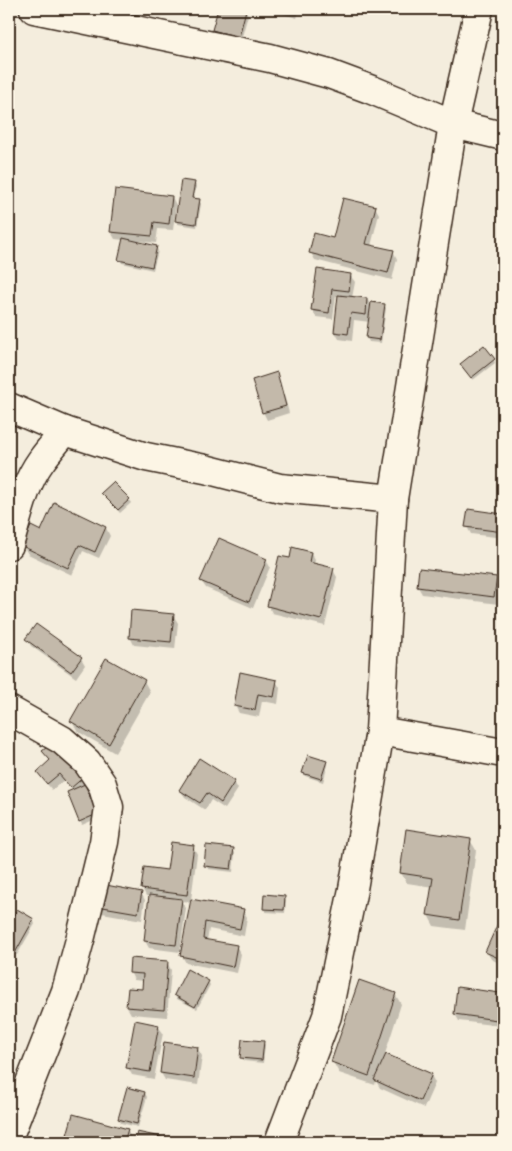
<svg xmlns="http://www.w3.org/2000/svg" width="512" height="1151" viewBox="0 0 512 1151" font-family="'Architects Daughter',sans-serif">
	<rect width="100%" height="100%" fill="#f4eddd"/>
	<filter id="ink" filterUnits="userSpaceOnUse"><feTurbulence type="fractalNoise" baseFrequency=".02" numOctaves="2"/><feDisplacementMap in="SourceGraphic" scale="10" xChannelSelector="R" yChannelSelector="G"/><feConvolveMatrix kernelMatrix="1 2 1 2 8 2 1 2 1" color-interpolation-filters="sRGB"/></filter>
	<g filter="url(#ink)">
		<!-- shadow -->
		<g fill="#0003">
			<polygon points="219,9 237,9 246,11 248,15 241,40 216,33 214,30"/>
			<polygon points="268,9 300,9 297,18 269,10"/>
			<polygon points="194,183 196,186 194,200 199,200 201,204 197,227 178,224 176,221"/>
			<polygon points="172,197 176,205 173,230 158,229 156,243 139,241 138,243 156,247 158,251 153,270 122,263 120,259 124,240 115,239 111,232"/>
			<polygon points="375,207 379,214 371,246 393,251 397,259 392,280 315,260 311,253 334,239"/>
			<polygon points="318,270 350,275 355,282 352,298 367,299 372,308 384,305 386,308 381,343 369,342 367,338 370,322 354,320 352,341 339,339 335,332 339,296 336,296 333,319 316,317 312,309"/>
			<polygon points="494,360 495,363 473,380 463,368"/>
			<polygon points="276,374 280,381 289,413 267,420 263,412"/>
			<polygon points="503,409 503,435 499,428"/>
			<polygon points="105,496 129,500 131,503 120,513"/>
			<polygon points="55,504 106,528 110,536 99,558 83,551 72,575 28,554 23,546 42,532"/>
			<polygon points="469,511 503,515 503,538 471,534 467,527"/>
			<polygon points="311,553 315,560 314,564 333,570 337,577 325,626 272,613 268,605 290,560"/>
			<polygon points="266,560 270,567 253,608 206,588 201,581"/>
			<polygon points="420,569 496,578 500,586 498,604 422,594 418,587"/>
			<polygon points="173,615 178,623 175,649 134,645 130,637"/>
			<polygon points="27,639 81,658 85,665 76,678 31,646"/>
			<polygon points="144,681 150,692 115,753 77,731 72,721"/>
			<polygon points="276,681 280,688 278,704 262,701 259,717 239,713 235,706"/>
			<polygon points="54,743 88,784 85,787 98,818 82,825 80,821 73,790 64,780 52,790 43,779 39,772 51,762 44,751"/>
			<polygon points="326,762 328,765 323,782 305,776 303,773"/>
			<polygon points="234,782 238,789 225,809 211,800 205,810 185,797 180,790"/>
			<polygon points="470,840 476,850 465,930 434,926 428,915 433,887 407,883 401,873"/>
			<polygon points="193,846 197,854 191,900 243,910 247,917 244,936 209,929 207,941 236,946 241,954 237,973 186,963 182,956 192,902 181,901 186,908 180,952 149,948 145,941 151,896 146,896 142,888 168,871"/>
			<polygon points="233,850 235,853 233,872 208,869 206,865"/>
			<polygon points="141,893 145,900 142,920 102,913 98,906"/>
			<polygon points="284,897 286,900 285,913 266,912 264,908"/>
			<polygon points="18,911 33,920 35,924 17,955 9,951 9,927"/>
			<polygon points="503,915 503,965 491,959 487,952"/>
			<polygon points="167,962 171,970 167,1017 131,1014 127,1007 143,990 144,981 134,980 130,972"/>
			<polygon points="208,982 210,985 197,1009 177,999 175,995"/>
			<polygon points="395,994 401,1004 385,1054 431,1075 435,1083 424,1108 380,1088 376,1081 375,1085 339,1073 333,1062"/>
			<polygon points="500,994 503,1001 501,1026 459,1021 455,1014"/>
			<polygon points="158,1026 163,1033 154,1079 132,1075 128,1068"/>
			<polygon points="263,1042 265,1045 263,1063 244,1061 242,1058"/>
			<polygon points="198,1049 202,1056 198,1085 165,1080 161,1073"/>
			<polygon points="145,1093 147,1097 138,1127 121,1123 119,1119"/>
			<polygon points="74,1115 127,1130 131,1138 130,1142 67,1142"/>
		</g>
		<!-- building -->
		<g fill="#c3b9aa" stroke="#3b2a1e">
			<polygon points="218,9 242,9 246,10 239,37 212,30"/>
			<polygon points="181,180 195,182 192,198 200,199 196,224 175,221"/>
			<polygon points="115,189 172,196 169,224 154,222 152,236 110,232"/>
			<polygon points="343,198 376,206 366,244 394,250 388,273 309,253 314,233 333,238"/>
			<polygon points="123,238 157,246 152,267 118,260"/>
			<polygon points="317,269 351,274 349,291 332,289 329,313 311,310"/>
			<polygon points="338,295 367,298 366,315 351,313 348,334 334,332"/>
			<polygon points="371,302 385,304 380,340 366,338"/>
			<polygon points="484,345 495,359 471,378 460,364"/>
			<polygon points="277,372 286,406 262,413 252,380"/>
			<polygon points="503,404 503,429 498,428"/>
			<polygon points="113,482 130,499 118,510 101,493"/>
			<polygon points="54,502 106,527 95,552 79,545 68,568 22,546 31,526 41,531"/>
			<polygon points="468,509 503,514 503,532 465,527"/>
			<polygon points="219,538 267,559 249,602 200,581"/>
			<polygon points="292,547 311,552 309,562 334,568 321,620 267,606 279,556 290,558"/>
			<polygon points="419,568 497,577 494,597 417,587"/>
			<polygon points="131,610 174,614 171,642 129,638"/>
			<polygon points="36,624 82,657 71,672 25,639"/>
			<polygon points="106,658 145,680 109,744 70,721"/>
			<polygon points="240,672 277,680 274,697 258,694 255,710 234,706"/>
			<polygon points="55,741 85,776 71,788 59,774 47,784 37,772 50,760 42,751"/>
			<polygon points="308,755 327,761 321,779 302,773"/>
			<polygon points="199,758 235,781 221,803 207,793 200,803 179,790"/>
			<polygon points="85,784 97,814 79,822 67,792"/>
			<polygon points="406,829 471,839 459,920 427,915 433,878 400,873"/>
			<polygon points="171,842 194,845 187,895 141,889 144,867 167,870"/>
			<polygon points="206,845 234,848 231,869 204,866"/>
			<polygon points="101,884 142,892 138,913 97,906"/>
			<polygon points="264,894 285,896 284,910 263,909"/>
			<polygon points="149,895 182,899 176,945 144,941"/>
			<polygon points="191,899 244,909 240,929 205,922 203,939 237,945 233,967 180,956"/>
			<polygon points="17,909 34,919 15,953 9,949 9,925"/>
			<polygon points="503,912 503,960 485,952"/>
			<polygon points="130,958 168,961 164,1010 126,1007 128,988 142,989 143,974 129,973"/>
			<polygon points="187,969 209,981 195,1007 174,995"/>
			<polygon points="359,980 396,993 369,1076 331,1062"/>
			<polygon points="457,987 500,993 497,1020 454,1014"/>
			<polygon points="135,1020 159,1025 150,1072 126,1068"/>
			<polygon points="242,1039 264,1041 262,1060 240,1058"/>
			<polygon points="164,1042 198,1047 194,1078 160,1073"/>
			<polygon points="386,1054 432,1074 420,1101 374,1080"/>
			<polygon points="127,1087 145,1092 137,1124 118,1119"/>
			<polygon points="73,1114 128,1129 124,1142 65,1142"/>
			<polygon points="137,1132 184,1142 135,1142"/>
		</g>
		<g fill="none" stroke-linecap="round" stroke-linejoin="round">
			<defs>
				<g id="minor">
					<polyline points="34,9 270,58 329,74 372,90 453,124 503,136"/>
					<polyline points="9,407 65,431 146,457 205,469 280,488 393,499"/>
					<path d="M9 545C18 517 23 486 41 461 48 451 57 441 65 431"/>
					<polyline points="9,710 62,740 87,762 102,784 109,807 104,842 81,936 66,991 9,1136"/>
					<polyline points="380,731 503,753"/>
					<polyline points="279,1142 327,1016 353,889 380,731 393,499 453,124 479,9"/>
				</g>
			</defs>
			<!-- minor casing -->
			<use href="#minor" stroke="#3b2a1e" stroke-width="31"/>
			<!-- minor -->
			<use href="#minor" stroke="#fcf5e5" stroke-width="28"/>
		</g>
	</g>
	<!-- margin -->
	<rect width="512" height="1151" fill="none" stroke="#fcf5e5" stroke-width="30"/>
	<rect x="15" y="15" width="482" height="1121" fill="none" stroke="#3b2a1e" stroke-width="2" filter="url(#ink)"/>
</svg>
